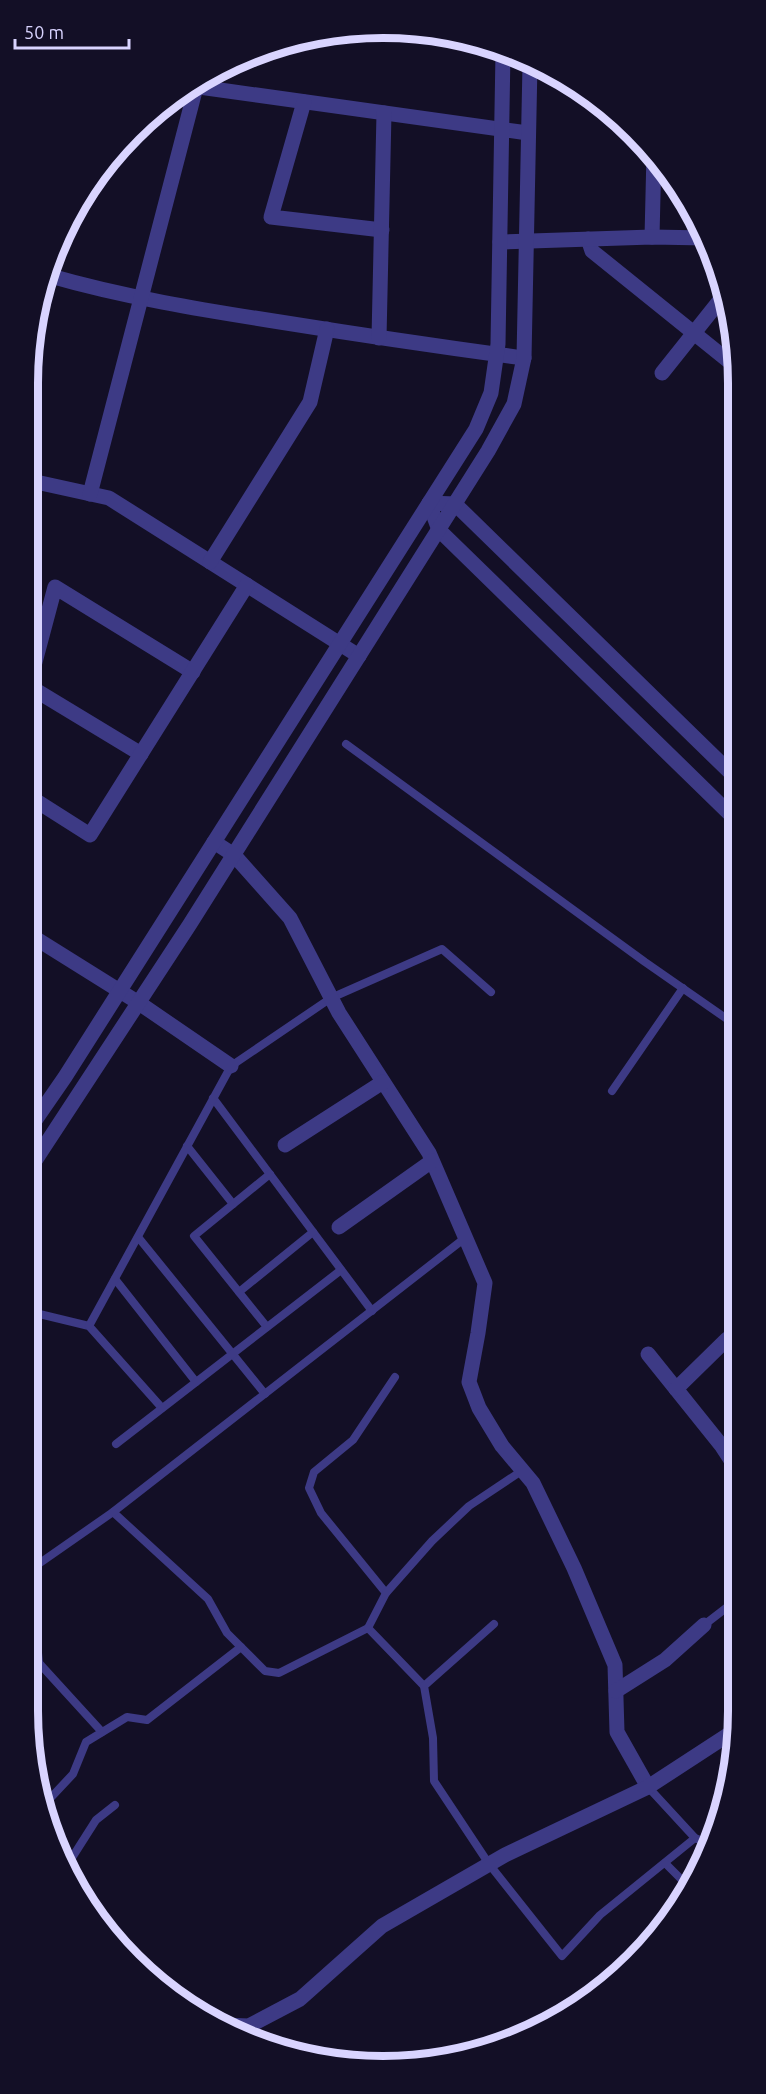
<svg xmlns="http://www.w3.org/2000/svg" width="766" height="2094" viewBox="0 0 766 2094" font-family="Ubuntu,sans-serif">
	<rect width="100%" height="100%" fill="#130f26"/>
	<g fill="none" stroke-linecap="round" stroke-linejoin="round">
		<!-- lane -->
		<g stroke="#3d3a85" stroke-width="8">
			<polyline points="346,744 645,962 737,1026"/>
			<polyline points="612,1091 683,988"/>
			<polyline points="213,1098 372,1311"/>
			<polyline points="187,1146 233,1204"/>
			<polyline points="138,1237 265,1394"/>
			<polyline points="115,1279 196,1382"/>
			<polyline points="239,1292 313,1232"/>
			<polyline points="27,1311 89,1326 162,1408"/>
			<polyline points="89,1326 231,1066 331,998 442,949 491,992"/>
			<polyline points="267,1327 194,1236 270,1174"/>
			<polyline points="116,1444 341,1270"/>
			<polyline points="113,1512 208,1599 227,1633 265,1671 279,1673 368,1628 424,1686"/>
			<polyline points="27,1572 113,1512 465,1238"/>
			<polyline points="386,1593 321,1513 309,1488 314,1472 353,1440 395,1377"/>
			<polyline points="27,1601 37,1643 39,1663 102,1732"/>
			<polyline points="494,1624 424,1686 433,1738 434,1781 489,1864 562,1956 600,1915 695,1838"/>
			<polyline points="704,1625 739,1598"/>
			<polyline points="368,1628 386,1593 432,1541 469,1506 523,1470"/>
			<polyline points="27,1677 39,1663"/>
			<polyline points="648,1787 695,1838 707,1843"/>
			<polyline points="43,1806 73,1774 86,1742 127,1717 147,1720 241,1647"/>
			<polyline points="665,1863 687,1885"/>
			<polyline points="68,1864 96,1820 115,1805"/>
		</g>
		<!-- street -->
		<g stroke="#3d3a85" stroke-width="15">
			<polyline points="192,86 528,133"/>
			<polyline points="304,102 271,217 382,230"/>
			<polyline points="652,237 654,153"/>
			<polyline points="588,239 592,251 736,367"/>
			<polyline points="500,242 652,237 706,238"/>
			<path d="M47 275C123 297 202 310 280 322 361 335 442 347 524 358"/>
			<polyline points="379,338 384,113"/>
			<polyline points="662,373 725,294"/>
			<polyline points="27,480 109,498 359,656"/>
			<polyline points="90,494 196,87"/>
			<polyline points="210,562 310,402 327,329"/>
			<polyline points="27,685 141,754"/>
			<polyline points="27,692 55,587 193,672"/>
			<polyline points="737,779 455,504 429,503 439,530 737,821"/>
			<polyline points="27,795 90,835 247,585"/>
			<polyline points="214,842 234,855 290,918 339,1013 429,1153 485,1283 478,1333 469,1382 479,1408 502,1446 533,1483 574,1568 615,1665 617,1732 648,1787"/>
			<polyline points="27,933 139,1003 231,1066"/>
			<polyline points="27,1132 65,1077 476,429 491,393 498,344 503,52"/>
			<polyline points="285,1145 383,1082"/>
			<polyline points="27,1173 190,924 488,451 514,404 524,358 530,64"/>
			<polyline points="339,1227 432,1161"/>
			<polyline points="648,1354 721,1445 738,1471"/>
			<polyline points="676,1389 727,1339"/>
			<polyline points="616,1691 665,1660 704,1625"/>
			<polyline points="222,2025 249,2026 300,1999 382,1926 505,1855 648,1787 737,1729"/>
		</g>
	</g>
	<!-- crop -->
	<path d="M0 0H766V2094H0ZM383 38H383A345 345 0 0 1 728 383V1711A345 345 0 0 1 383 2056H383A345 345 0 0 1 38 1711V383A345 345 0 0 1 383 38Z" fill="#130f26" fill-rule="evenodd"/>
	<path fill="none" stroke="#d9d4ff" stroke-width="8" d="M383 38H383A345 345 0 0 1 728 383V1711A345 345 0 0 1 383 2056H383A345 345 0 0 1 38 1711V383A345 345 0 0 1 383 38Z"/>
	<!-- scale -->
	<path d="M15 39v9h114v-9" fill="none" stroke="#d9d4ff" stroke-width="3"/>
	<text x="24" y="39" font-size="18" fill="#d9d4ff" stroke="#130f26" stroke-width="4.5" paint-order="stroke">50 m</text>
</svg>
